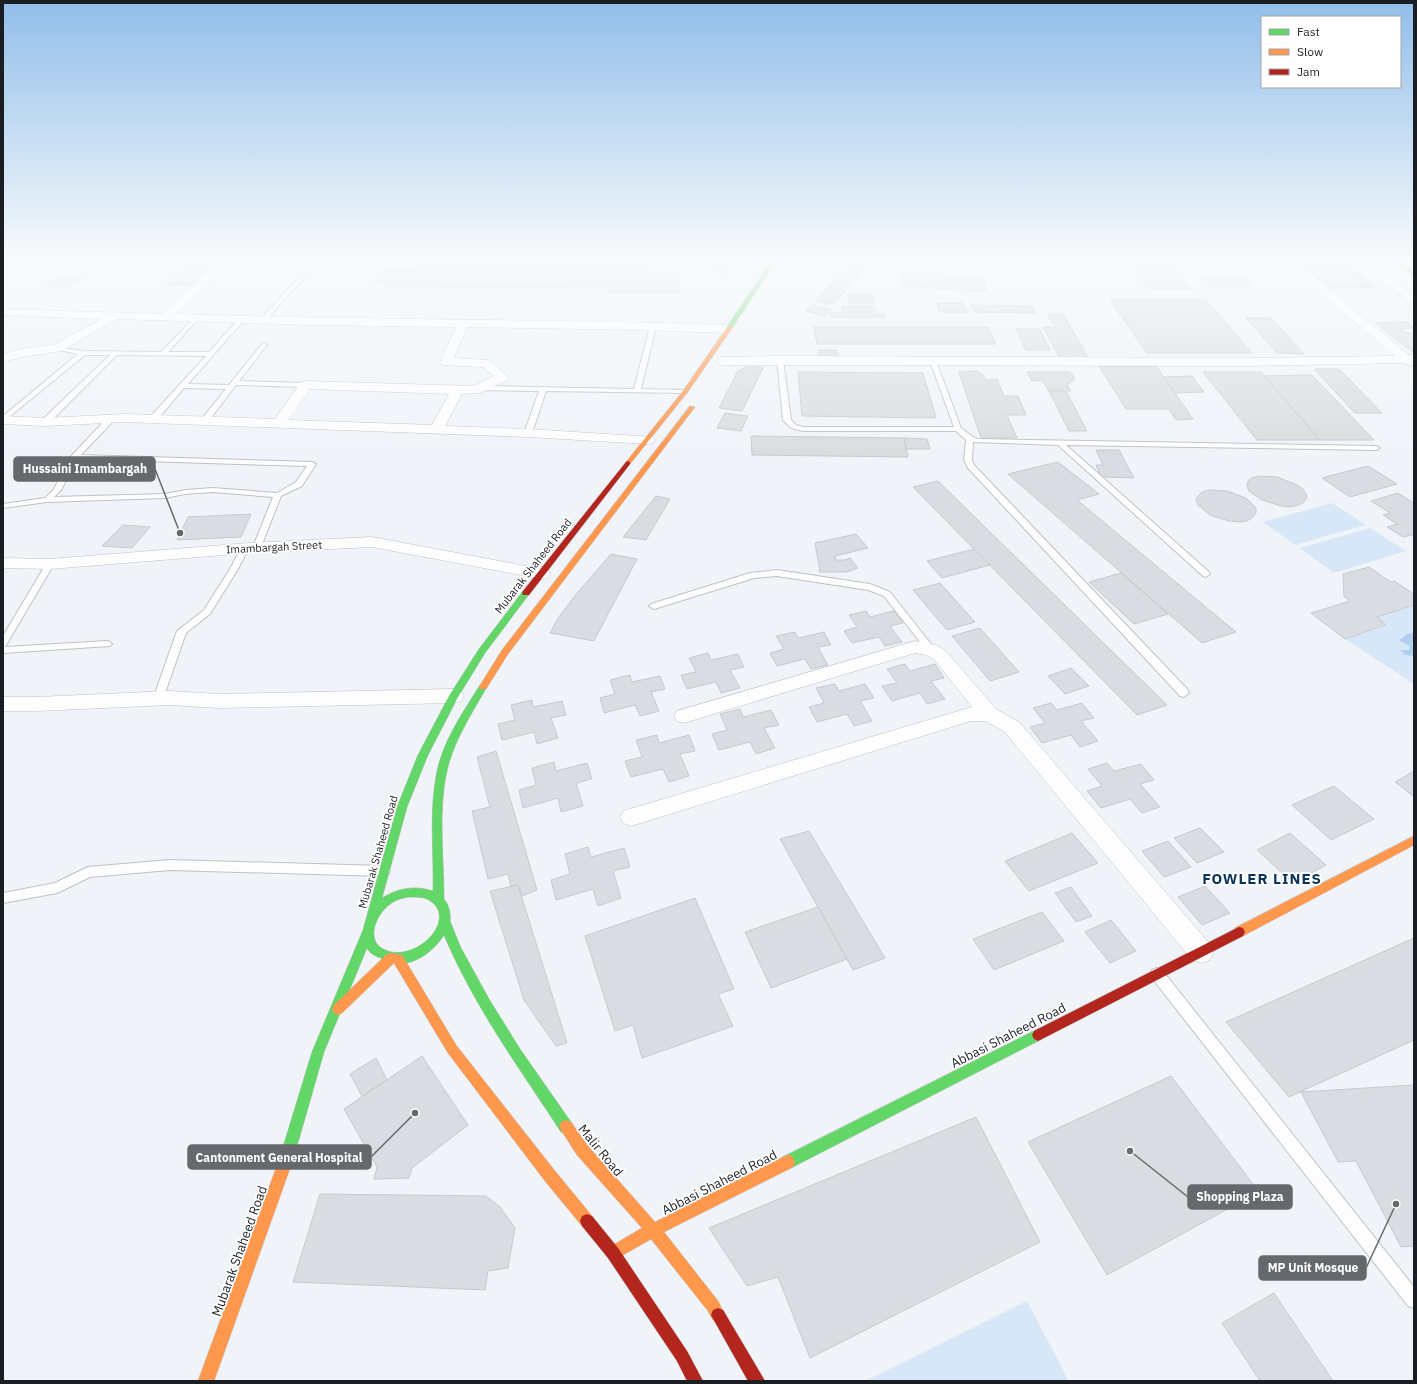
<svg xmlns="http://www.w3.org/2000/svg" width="1417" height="1384" viewBox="0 0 1417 1384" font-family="'IBM Plex Sans',sans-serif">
	<rect width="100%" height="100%" fill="#f0f4f9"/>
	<!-- green -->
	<g fill="#d7e7f8">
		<polygon points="1332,503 1366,525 1295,545 1263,522"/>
		<polygon points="1370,528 1406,551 1334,573 1300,548"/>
		<polygon points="1414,605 1414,684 1345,639 1386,626 1377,617"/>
		<polygon points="1027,1301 1069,1381 865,1381"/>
	</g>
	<!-- water -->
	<polygon fill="#b0ceee" points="1414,633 1414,642 1412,643 1414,646 1414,656 1405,655 1400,650 1409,650 1410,646 1399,640 1404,637 1407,634"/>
	<!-- building -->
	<g fill="#d9dde1" stroke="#c6cace">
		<polygon points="422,260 648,260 647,274 680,274 679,292 609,293 610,287 389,288 374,281 382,269 417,269"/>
		<polygon points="695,260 732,260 730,273 712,272 713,265 694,265"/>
		<polygon points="1297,260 1344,260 1375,287 1330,288"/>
		<polygon points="1299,260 1337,261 1368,285 1330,286"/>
		<polygon points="851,264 868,267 833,304 816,301"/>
		<polygon points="188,265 211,265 192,285 167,285"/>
		<polygon points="1171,267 1179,276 1137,276 1130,268"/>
		<polygon points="902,271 985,277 986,292 901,286"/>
		<polygon points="61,276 83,277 68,287 46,286"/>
		<polygon points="1203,278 1244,278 1253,286 1210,287"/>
		<polygon points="1143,281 1184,281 1192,289 1149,289"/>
		<polygon points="847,294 872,294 875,303 849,303"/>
		<polygon points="1110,300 1206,300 1252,353 1147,353"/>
		<polygon points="937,303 963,303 968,312 939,312"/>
		<polygon points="812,305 831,310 825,316 806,311"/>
		<polygon points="971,305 1032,306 1036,313 974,312"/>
		<polygon points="842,306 874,306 876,314 884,314 885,317 831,317 830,313 843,312"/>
		<polygon points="1047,314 1063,314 1089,359 1060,358 1043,327 1055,327"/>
		<polygon points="1246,318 1271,318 1304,354 1277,353"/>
		<polygon points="1407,322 1414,328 1401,329 1407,333 1414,333 1414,353 1375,323"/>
		<polygon points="814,327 988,327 996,344 817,344"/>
		<polygon points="1016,329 1039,329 1050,350 1026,350"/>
		<polygon points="818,350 836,350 838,358 820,358"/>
		<polygon points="748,366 763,368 742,411 719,408 738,371"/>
		<polygon points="1099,366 1156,366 1193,419 1176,420 1169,409 1126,409"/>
		<polygon points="1314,369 1339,369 1382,413 1355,413"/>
		<polygon points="977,371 983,375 985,380 997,379 1004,396 1018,396 1026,415 1007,415 1017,438 981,438 959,372"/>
		<polygon points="798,372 923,373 936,418 802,416"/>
		<polygon points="1027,372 1070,372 1075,379 1067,385 1071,391 1049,391 1042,380 1032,381"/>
		<polygon points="1203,372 1261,372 1320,440 1257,440"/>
		<polygon points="1312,375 1374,440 1320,440 1264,376"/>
		<polygon points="1192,376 1204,392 1175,393 1163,377"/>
		<polygon points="1049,391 1066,391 1087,431 1069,431"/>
		<polygon points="725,413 748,416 741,431 717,428"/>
		<polygon points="751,436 904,438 908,457 752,455"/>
		<polygon points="904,438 927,439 930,449 906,449"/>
		<polygon points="1096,450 1119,450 1134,478 1101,477 1096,465 1103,465"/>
		<polygon points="1058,462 1099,494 1077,500 1236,632 1202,643 1008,474"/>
		<polygon points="1368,466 1397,484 1350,497 1322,478"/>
		<polygon points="1259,476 1277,477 1295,484 1302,488 1306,494 1307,498 1304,502 1299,505 1291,507 1281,506 1262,500 1249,491 1247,486 1248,481 1252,478"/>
		<polygon points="938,481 1167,705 1137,715 913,487"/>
		<polygon points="1209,490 1227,491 1246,498 1256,508 1256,513 1253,517 1247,521 1239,522 1229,521 1210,515 1198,505 1196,500 1198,496 1202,492"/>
		<polygon points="1398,493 1414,503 1414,535 1412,535 1403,537 1387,527 1397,524 1383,515 1390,513 1371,501"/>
		<polygon points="656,496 670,499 646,540 623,537"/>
		<polygon points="251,514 241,537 177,540 188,517"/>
		<polygon points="123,525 150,527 132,548 102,546"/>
		<polygon points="856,534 868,548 835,556 836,560 844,560 850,558 858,568 846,572 820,572 815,543"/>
		<polygon points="974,549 990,565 942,578 927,561"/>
		<polygon points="611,554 637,559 594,641 550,633 558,618 577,593"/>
		<polygon points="1369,567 1391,582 1394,581 1414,594 1414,605 1377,617 1386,625 1345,639 1311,613 1350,601 1344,596 1343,574"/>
		<polygon points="1121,573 1168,614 1134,624 1089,582"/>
		<polygon points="940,583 975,622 947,630 913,590"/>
		<polygon points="866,611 870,617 894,611 903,623 890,626 902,642 885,646 879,637 852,643 844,631 857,627 849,615"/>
		<polygon points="980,628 1019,672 990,681 952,636"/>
		<polygon points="795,632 798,638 824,632 831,645 818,647 828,665 811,669 805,659 777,666 770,653 784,649 776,636"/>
		<polygon points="708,653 711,660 738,654 744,667 730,670 740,688 721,693 716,682 687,689 681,675 696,672 689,658"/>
		<polygon points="905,664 910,671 935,664 944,678 931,681 945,699 927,704 920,693 892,701 882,686 897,683 887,669"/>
		<polygon points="1071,668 1089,686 1065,694 1048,676"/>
		<polygon points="630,675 632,682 660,676 665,689 651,692 659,711 640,716 635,705 604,713 600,698 615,694 610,680"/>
		<polygon points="835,684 839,691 865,684 874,698 860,701 872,721 854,726 847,714 817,722 809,707 824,703 816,688"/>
		<polygon points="532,700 533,707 562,701 566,715 551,718 558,738 537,744 534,732 502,740 498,724 515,720 511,705"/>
		<polygon points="1051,703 1057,710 1082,703 1094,718 1081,721 1098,741 1080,747 1071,735 1042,743 1030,727 1045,723 1033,708"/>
		<polygon points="740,709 743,717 771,710 779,725 764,728 775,748 756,754 750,742 719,750 712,734 727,730 720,714"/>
		<polygon points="657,735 659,743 689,735 695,751 680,754 689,776 669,782 663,769 631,777 625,761 642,757 636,740"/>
		<polygon points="496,751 537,890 522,896 518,885 511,886 508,874 488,879 472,811 490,807 477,757"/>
		<polygon points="554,762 556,771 587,763 592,779 576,783 583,806 561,812 558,798 523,808 519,790 536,785 532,768"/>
		<polygon points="1107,763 1114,771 1141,764 1154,780 1140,784 1160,807 1142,813 1130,799 1101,808 1087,791 1102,786 1088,769"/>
		<polygon points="1414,771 1414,796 1413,796 1395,782"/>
		<polygon points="1334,786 1374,819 1331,840 1292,805"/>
		<polygon points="1200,828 1224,852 1197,863 1174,838"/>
		<polygon points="809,831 885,958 853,970 780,839"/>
		<polygon points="1072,833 1098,863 1029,891 1005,861"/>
		<polygon points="1290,833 1326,865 1293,883 1257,850"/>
		<polygon points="1168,841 1191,867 1164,877 1142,851"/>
		<polygon points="588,847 591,857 624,848 630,867 613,871 621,898 598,906 593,889 556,900 551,880 570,874 565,854"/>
		<polygon points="518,885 567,1043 556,1046 524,1000 490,891"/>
		<polygon points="1205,886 1230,913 1202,925 1178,897"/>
		<polygon points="1071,887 1092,916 1076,922 1055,893"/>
		<polygon points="695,898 734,989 718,994 733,1026 642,1058 633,1025 615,1031 585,936"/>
		<polygon points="818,907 847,959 771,988 745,932"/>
		<polygon points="1042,912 1064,941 994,970 973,939"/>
		<polygon points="1111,920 1136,951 1110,963 1085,932"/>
		<polygon points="1414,938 1414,1040 1289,1097 1226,1022"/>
		<polygon points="422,1056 468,1125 412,1168 409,1178 374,1179 377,1167 344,1109"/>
		<polygon points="376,1058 387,1080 362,1096 350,1074"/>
		<polygon points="1171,1076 1259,1192 1107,1275 1028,1142"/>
		<polygon points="1414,1085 1414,1246 1401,1247 1356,1161 1338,1162 1301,1092"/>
		<polygon points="976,1117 1040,1242 810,1358 778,1277 747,1286 709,1228"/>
		<polygon points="320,1194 486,1196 500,1207 515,1228 508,1268 488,1271 485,1290 293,1282"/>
		<polygon points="1274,1293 1333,1381 1260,1381 1222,1323"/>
	</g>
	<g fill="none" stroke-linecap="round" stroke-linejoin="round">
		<defs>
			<g id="lane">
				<polygon points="315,260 321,260 264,322 260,322 260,320"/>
				<polygon points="196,316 199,318 198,319 168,352 209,352 239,319 244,320 188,384 229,385 262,344 264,343 267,345 239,381 306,383 309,385 306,387 236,385 207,423 204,423 200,421 226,389 184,388 156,421 153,421 149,419 150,417 206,356 117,355 48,424 42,424 42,420 110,355 85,355 3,422 3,416 78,354 55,349 55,347 83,351 161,352"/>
				<polygon points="653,324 656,326 641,389 685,390 687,391 687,393 546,391 532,433 528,435 524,433 539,391 479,390 476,388 479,386 634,389 650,326"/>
				<polygon points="780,358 783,360 791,420 796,425 803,427 954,427 930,361 933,359 936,361 961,428 973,437 978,439 1376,446 1380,448 1376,450 1066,445 1209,572 1210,574 1206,577 1203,576 1058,445 973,442 972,460 974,465 1188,690 1189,693 1184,697 1180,696 968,468 964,460 966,440 956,431 803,431 791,428 783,420 777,360"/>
				<path d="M109 416H112L116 418 81 455 312 462 316 464 302 486 281 496 261 547 257 550 253 547 273 497 213 492 185 494 165 498 47 502 3 508V504L45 498 54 489 61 475 58 471 59 469ZM77 459 307 466 296 482 277 493 213 488 185 490 165 494 54 497 61 490 69 475 66 471Z"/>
				<polygon points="245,545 249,548 238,569 210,614 186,633 163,699 162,702 154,702 153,699 177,631 204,610 230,569 241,548"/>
				<polygon points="50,561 54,564 5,647 107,641 110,642 112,644 110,646 3,653 3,636 46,564"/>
				<polygon points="777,570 870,584 890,592 935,649 930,652 927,651 884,596 868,590 777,576 754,578 654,609 649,606 651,604 750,573"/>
				<polygon points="170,860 384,866 388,867 390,871 388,875 384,876 170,870 90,877 57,893 3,903 3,893 55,883 88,867"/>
				<polygon points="1157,968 1162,970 1414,1287 1414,1308 1408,1306 1152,978 1151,974 1152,970"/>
			</g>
			<g id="street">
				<path d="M217 260H228L213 279 175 314C359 320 544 319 728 325L732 327 734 329 732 331 728 333 639 330 467 327 454 358 489 360 509 377 507 380 480 393 462 394 445 426 528 429 653 437 655 440 653 443 648 444 528 437 125 422 45 426 3 424V416L45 418 125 414 275 419 301 382 306 381 473 386 494 376 482 367 442 365 440 362 456 327 310 325 117 319 61 351 22 357 3 362V354L21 349 54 345 101 319 3 315V309L162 314 205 275ZM310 389 449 394 432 425 288 420Z"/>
				<polygon points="1281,260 1293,260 1409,355 1414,355 1414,365 1410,366 1404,363 1245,366 723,365 719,364 717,361 719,358 723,357 780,356 1245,358 1395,356"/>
				<polygon points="1357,260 1369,260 1414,296 1414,304 1410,303"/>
				<polygon points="372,537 542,569 548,570 550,574 548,578 542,579 372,547 249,553 50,569 3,568 3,558 50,559 249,543"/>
				<polygon points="915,641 936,645 946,651 996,709 1019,722 1210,944 1213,952 1210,960 1201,963 1192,960 1005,732 986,721 971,721 631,826 623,823 620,817 623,811 972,707 934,659 926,655 915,653 684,723 677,721 674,716 677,711"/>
				<polygon points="454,689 461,691 464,696 461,701 454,703 219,708 170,705 37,711 3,711 3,697 37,697 170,691 219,694"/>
			</g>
			<g id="fast">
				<polygon points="772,260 777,260 732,328 728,328 727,327"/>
				<polygon points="1394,260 1399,260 1414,272 1414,276"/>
				<path d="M526 590 530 593 485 653 458 697 428 755 407 807 382 898C398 888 415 885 433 891 434 849 428 805 439 763 447 735 465 709 480 685H486L487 687C473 711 457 736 449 763 437 806 444 855 444 899 449 905 451 914 450 921L461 948 489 999 520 1049 571 1122 573 1127 571 1132 566 1134 561 1132C519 1068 474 1006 444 935 434 951 414 967 393 963 389 962 385 960 381 958 375 956 370 954 367 948L324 1052 293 1160 291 1165 286 1167 281 1165 279 1160 312 1052 363 930 397 807 418 755 449 696 479 649 523 591ZM409 897C414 897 422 897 427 899 462 917 415 966 383 949 365 939 377 914 389 905 395 900 402 898 409 897Z"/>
				<polygon points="1038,1029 1042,1031 1044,1035 1042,1039 793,1167 788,1169 783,1167 781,1162 783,1157"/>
			</g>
			<g id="slow">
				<polygon points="728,326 733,327 687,393 630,464 626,464 626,462 683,391"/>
				<polygon points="690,406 695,407 508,654 486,689 480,689 479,687 502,650"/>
				<polygon points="1414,836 1414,845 1243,936 1239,937 1235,936 1233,932 1235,928"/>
				<polygon points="391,953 402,955 456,1045 555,1171 592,1216 594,1221 592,1226 587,1228 582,1226 545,1181 448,1053 394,963 342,1013 338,1015 334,1013 332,1009 334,1005 387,954"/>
				<polygon points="566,1120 571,1122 587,1145 655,1222 783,1157 788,1155 793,1157 795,1162 793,1167 664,1232 718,1301 725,1315 723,1320 718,1322 713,1320 708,1311 651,1239 618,1258 613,1260 608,1258 606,1253 608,1248 642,1228 577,1155 559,1127 561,1122"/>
				<polygon points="286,1153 291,1155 293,1160 214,1381 198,1381 279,1160 281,1155"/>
			</g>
			<g id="jam">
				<polygon points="628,461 630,462 630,464 529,595 523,595 522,593 523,591 626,462"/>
				<polygon points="1239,927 1243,928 1245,932 1243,936 1042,1039 1038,1041 1034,1039 1032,1035 1034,1031"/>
				<polygon points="587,1214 592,1216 618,1248 687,1351 703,1381 687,1381 677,1361 608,1258 582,1226 580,1221 582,1216"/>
				<polygon points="718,1308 723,1310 765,1381 748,1381 711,1315 713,1310"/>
			</g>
		</defs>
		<!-- lane casing -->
		<use href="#lane" stroke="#bec1c6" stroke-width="2"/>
		<!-- street casing -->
		<use href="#street" stroke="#bec1c6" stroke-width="1"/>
		<!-- fast casing -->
		<use href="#fast" stroke="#bec1c6" stroke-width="1"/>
		<!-- slow casing -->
		<use href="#slow" stroke="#bec1c6" stroke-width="1"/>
		<!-- jam casing -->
		<use href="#jam" stroke="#bec1c6" stroke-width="1"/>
		<!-- lane -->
		<use href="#lane" fill="#fdfdfe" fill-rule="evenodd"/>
		<!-- street -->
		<use href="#street" fill="#fdfdfe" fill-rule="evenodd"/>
		<!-- fast -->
		<use href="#fast" fill="#63d668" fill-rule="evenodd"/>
		<!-- slow -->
		<use href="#slow" fill="#ff974d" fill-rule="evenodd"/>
		<!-- jam -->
		<use href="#jam" fill="#b3261e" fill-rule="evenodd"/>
	</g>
	<!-- sky -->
	<linearGradient id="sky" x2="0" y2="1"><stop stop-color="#91beea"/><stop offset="0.57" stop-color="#f8fafc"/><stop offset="1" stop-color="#f8fafc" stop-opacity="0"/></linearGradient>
	<rect width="1417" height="454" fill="url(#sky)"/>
	<g text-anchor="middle" stroke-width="3.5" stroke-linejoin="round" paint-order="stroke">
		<!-- street labels -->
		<g font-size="11" fill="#1a1e22" stroke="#fff">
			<text transform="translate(274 547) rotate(-3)" y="4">Imambargah Street</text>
			<text transform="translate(533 566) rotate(-52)" y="4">Mubarak Shaheed Road</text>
			<text transform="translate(378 852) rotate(-74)" y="4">Mubarak Shaheed Road</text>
		</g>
		<!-- near-street labels -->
		<g font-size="13" fill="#1a1e22" stroke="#fff">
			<text transform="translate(1008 1035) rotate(-27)" y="5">Abbasi Shaheed Road</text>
			<text transform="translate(601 1150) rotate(51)" y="5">Malir Road</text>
			<text transform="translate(719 1182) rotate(-27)" y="5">Abbasi Shaheed Road</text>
			<text transform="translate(239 1251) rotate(-70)" y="5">Mubarak Shaheed Road</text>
		</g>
		<!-- district labels -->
		<g font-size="15" font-weight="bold" letter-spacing="1" fill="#093358" stroke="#fff">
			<text x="1262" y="884">FOWLER LINES</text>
		</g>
	</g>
	<!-- callouts -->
	<path fill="none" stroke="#65696d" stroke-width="1.5" d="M180 533L155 469M415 1113L371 1157M1130 1151L1188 1197M1396 1204L1366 1268"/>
	<g fill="#65696d" stroke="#fff" stroke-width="1.5">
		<circle cx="180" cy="533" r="4"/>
		<circle cx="415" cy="1113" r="4"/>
		<circle cx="1130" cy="1151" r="4"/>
		<circle cx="1396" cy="1204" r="4"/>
	</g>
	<g fill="#65696d" stroke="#65696d" stroke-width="1.5">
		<rect x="14" y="457" width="141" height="24" rx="4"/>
		<rect x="188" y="1145" width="183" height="24" rx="4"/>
		<rect x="1188" y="1185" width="104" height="24" rx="4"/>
		<rect x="1259" y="1256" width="107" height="24" rx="4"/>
	</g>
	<g font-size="12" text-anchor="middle" font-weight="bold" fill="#fff">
		<text x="85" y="473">Hussaini Imambargah</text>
		<text x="279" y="1162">Cantonment General Hospital</text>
		<text x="1240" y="1201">Shopping Plaza</text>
		<text x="1313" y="1272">MP Unit Mosque</text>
	</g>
	<!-- border -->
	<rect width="1417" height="1384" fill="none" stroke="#1a1e22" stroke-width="8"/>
	<!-- legend -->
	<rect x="1261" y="16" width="140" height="72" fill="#ffffff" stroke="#a3a5a7"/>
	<rect x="1269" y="29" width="20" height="6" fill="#63d668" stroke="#a3a5a7"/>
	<text x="1297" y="36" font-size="12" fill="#1a1e22">Fast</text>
	<rect x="1269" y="49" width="20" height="6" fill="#ff974d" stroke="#a3a5a7"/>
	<text x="1297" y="56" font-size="12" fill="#1a1e22">Slow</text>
	<rect x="1269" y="69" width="20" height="6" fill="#b3261e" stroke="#a3a5a7"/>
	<text x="1297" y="76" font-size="12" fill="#1a1e22">Jam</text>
</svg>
